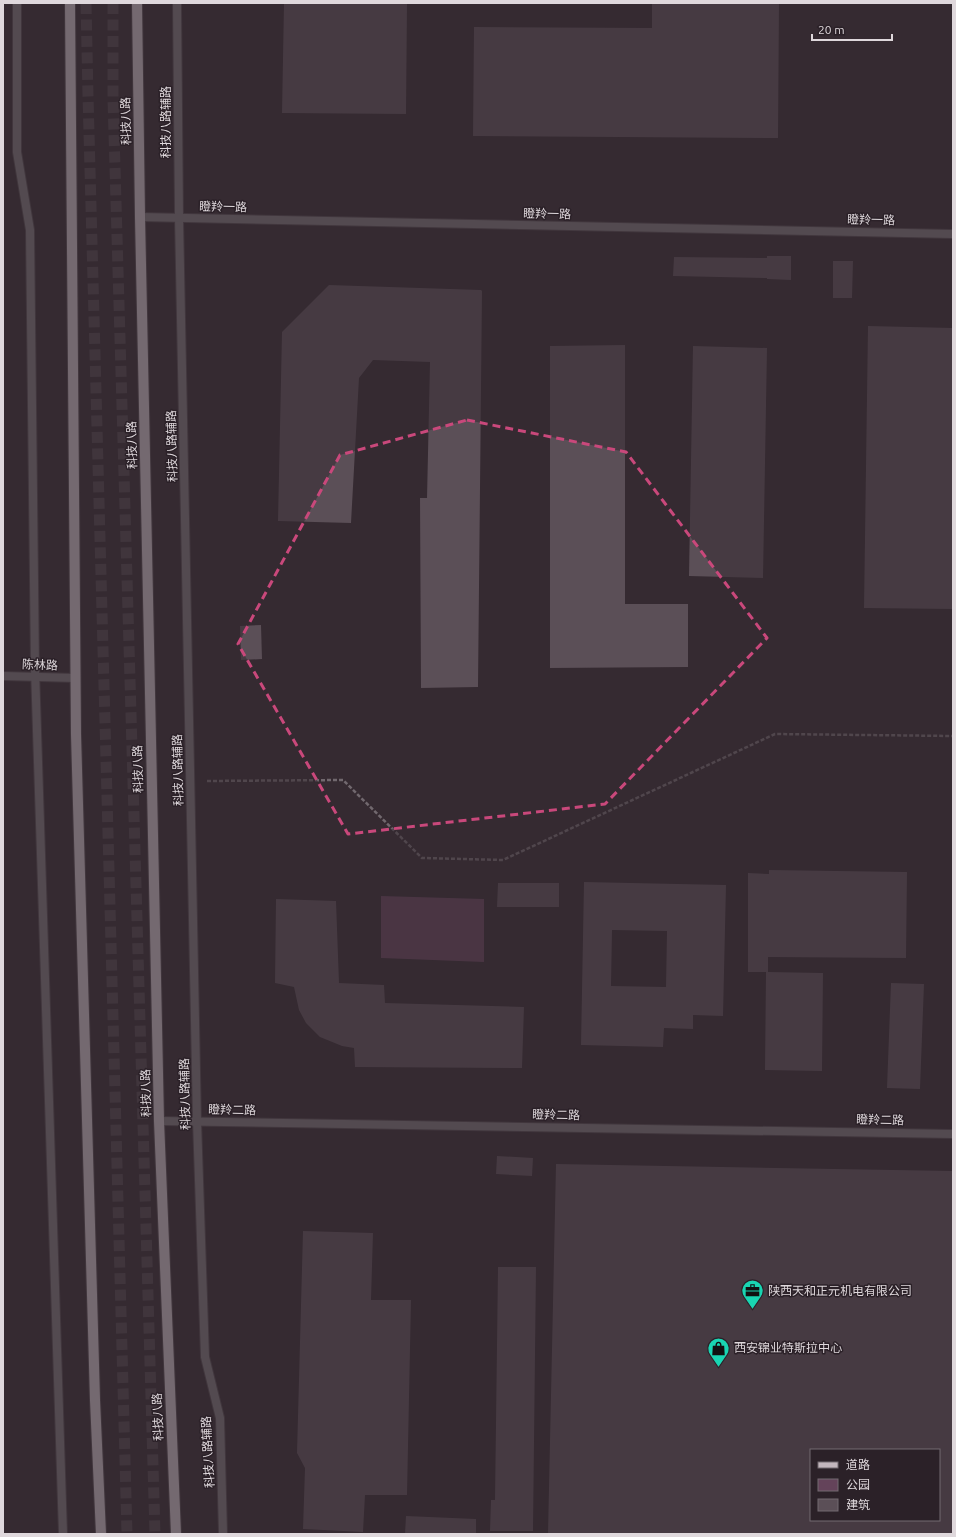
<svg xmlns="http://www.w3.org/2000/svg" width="956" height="1537" viewBox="0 0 956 1537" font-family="Ubuntu,'Noto Sans SC',sans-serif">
	<rect width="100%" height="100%" fill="#352a31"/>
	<!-- green -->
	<polygon fill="#64435a" points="381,896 484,899 484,962 381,958"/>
	<!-- building -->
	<g fill="#5b4f57" fill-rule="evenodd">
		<polygon points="284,3 407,3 406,114 282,113"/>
		<polygon points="652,3 779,3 778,138 473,136 474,27 652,28"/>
		<polygon points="767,256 791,256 791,280 767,279 767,278 673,276 674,257 767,258"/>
		<polygon points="833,261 853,261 852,298 833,298"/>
		<polygon points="329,285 481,290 482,291 478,687 421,688 420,498 427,498 430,362 373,360 359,378 351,523 278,521 282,332"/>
		<polygon points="868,326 953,328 953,609 864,608"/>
		<polygon points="625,345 625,604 688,604 688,667 550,668 550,346"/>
		<polygon points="693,346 767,348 763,578 689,576"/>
		<polygon points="261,625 262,659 241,660 240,626"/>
		<polygon points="769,870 907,872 906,958 768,957 768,972 823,973 822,1071 765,1070 766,972 748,972 748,873 769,874"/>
		<path d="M584 882 726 885 723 1016 693 1015V1029L664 1028 663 1047 581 1045ZM612 930 667 931 666 987 611 986Z"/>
		<polygon points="498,883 559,883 559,907 497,907"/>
		<polygon points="276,899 336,901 339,983 384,985 385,1003 524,1007 522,1068 355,1067 354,1048 342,1046 320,1037 306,1023 299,1010 294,987 275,983"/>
		<polygon points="891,983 924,984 920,1089 887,1088"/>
		<polygon points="497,1156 533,1158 532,1176 496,1174"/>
		<path d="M556 1164 953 1171V1534H548ZM811 1450H939V1520H811Z"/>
		<polygon points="303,1231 373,1233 371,1300 411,1300 407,1495 365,1495 363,1532 303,1529 305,1468 297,1453"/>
		<polygon points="498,1267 536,1267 533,1531 490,1531 491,1500 495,1500"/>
		<polygon points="406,1516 476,1519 476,1534 405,1534"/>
	</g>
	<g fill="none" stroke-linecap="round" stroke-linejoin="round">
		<!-- trunk-tunnel -->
		<g stroke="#4e444b" stroke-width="11" stroke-dasharray="11 5.5" stroke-linecap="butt">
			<polyline points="86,3 88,96 127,1534"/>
			<polyline points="113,3 113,99 155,1534"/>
		</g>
		<defs>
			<g id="minor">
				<polyline points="17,3 17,152 30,230 35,669 63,1534"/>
				<polyline points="177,3 179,218 197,1121 205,1357 220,1418 223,1534"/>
			</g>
			<g id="tertiary">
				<polyline points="140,217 953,234"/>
				<polyline points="3,676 76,678"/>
				<polyline points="159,1121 953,1134"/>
			</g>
			<g id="primary">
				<polyline points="70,3 76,734 95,1400 101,1534"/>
				<polyline points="137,3 140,217 159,1121 176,1534"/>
			</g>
		</defs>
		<!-- minor casing -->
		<use href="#minor" stroke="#50464c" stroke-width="10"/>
		<!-- tertiary casing -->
		<use href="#tertiary" stroke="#50464c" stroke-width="10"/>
		<!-- primary casing -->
		<use href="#primary" stroke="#50464c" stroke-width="12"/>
		<!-- path -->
		<polyline stroke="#71686e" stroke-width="2.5" stroke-dasharray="4 2" stroke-linecap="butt" points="207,781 343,780 422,858 503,860 775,734 953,736"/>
		<!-- minor -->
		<use href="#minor" stroke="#787276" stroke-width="8"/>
		<!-- tertiary -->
		<use href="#tertiary" stroke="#787276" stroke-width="8"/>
		<!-- primary -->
		<use href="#primary" stroke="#c2b6bd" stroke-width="10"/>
	</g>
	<!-- marked area -->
	<path d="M0 0H956V1537H0ZM467 420 626 452 767 638 605 804 348 834 238 644 340 455Z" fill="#352a31" fill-opacity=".55" fill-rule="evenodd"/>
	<path fill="none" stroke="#c9487b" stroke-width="3" stroke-dasharray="8 5" stroke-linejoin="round" d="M467 420 626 452 767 638 605 804 348 834 238 644 340 455Z"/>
	<!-- icons -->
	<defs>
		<symbol id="office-pin" viewBox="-11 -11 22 30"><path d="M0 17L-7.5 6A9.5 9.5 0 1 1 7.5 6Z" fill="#19d5b2" stroke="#2b2128"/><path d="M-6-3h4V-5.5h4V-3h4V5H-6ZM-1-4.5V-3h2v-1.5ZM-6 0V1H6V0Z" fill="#111"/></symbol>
		<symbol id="shop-pin" viewBox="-11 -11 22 30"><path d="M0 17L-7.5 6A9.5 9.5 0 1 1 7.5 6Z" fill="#19d5b2" stroke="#2b2128"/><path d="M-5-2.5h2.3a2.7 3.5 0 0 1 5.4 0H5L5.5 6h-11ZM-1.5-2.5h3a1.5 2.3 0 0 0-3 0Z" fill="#111"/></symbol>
	</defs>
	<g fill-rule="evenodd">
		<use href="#office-pin" x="740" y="1278" width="25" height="34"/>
		<use href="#shop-pin" x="706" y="1336" width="25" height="34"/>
	</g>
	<g text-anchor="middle" stroke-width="3" stroke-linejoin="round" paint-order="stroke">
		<!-- street labels -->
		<g font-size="12" fill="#dfd8dc" stroke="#2b2128">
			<text transform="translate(126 121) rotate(-91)" y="4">科技八路</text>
			<text transform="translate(166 122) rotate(-90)" y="4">科技八路辅路</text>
			<text transform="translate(223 207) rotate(1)" y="4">瞪羚一路</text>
			<text transform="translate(547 214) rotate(1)" y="4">瞪羚一路</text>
			<text transform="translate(871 220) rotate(1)" y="4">瞪羚一路</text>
			<text transform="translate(132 445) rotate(-91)" y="4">科技八路</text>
			<text transform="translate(172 446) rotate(-91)" y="4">科技八路辅路</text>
			<text transform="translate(40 665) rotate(2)" y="4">陈林路</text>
			<text transform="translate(138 769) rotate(-91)" y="4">科技八路</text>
			<text transform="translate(178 770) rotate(-91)" y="4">科技八路辅路</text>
			<text transform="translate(146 1093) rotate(-91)" y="4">科技八路</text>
			<text transform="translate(185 1094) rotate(-91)" y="4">科技八路辅路</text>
			<text transform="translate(232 1110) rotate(1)" y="4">瞪羚二路</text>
			<text transform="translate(556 1115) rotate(1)" y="4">瞪羚二路</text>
			<text transform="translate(880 1120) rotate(1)" y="4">瞪羚二路</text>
			<text transform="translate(158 1417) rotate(-92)" y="4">科技八路</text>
			<text transform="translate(208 1452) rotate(-93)" y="4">科技八路辅路</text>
		</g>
		<!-- poi labels -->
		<g font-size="12" fill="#dfd8dc" stroke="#2b2128" text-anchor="start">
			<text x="768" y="1295">陕西天和正元机电有限公司</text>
			<text x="734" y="1352">西安锦业特斯拉中心</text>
		</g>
	</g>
	<!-- border -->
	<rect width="956" height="1537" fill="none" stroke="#dfd8dc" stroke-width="8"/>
	<!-- legend -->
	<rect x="810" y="1449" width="130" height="72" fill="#2b2128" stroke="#736a70"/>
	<rect x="818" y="1462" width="20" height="6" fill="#c2b6bd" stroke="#736a70"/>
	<text x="846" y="1469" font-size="12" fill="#dfd8dc">道路</text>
	<rect x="818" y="1479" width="20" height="12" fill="#64435a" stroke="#736a70"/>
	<text x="846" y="1489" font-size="12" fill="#dfd8dc">公园</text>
	<rect x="818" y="1499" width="20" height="12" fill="#5b4f57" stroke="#736a70"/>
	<text x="846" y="1509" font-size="12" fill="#dfd8dc">建筑</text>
	<!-- scale -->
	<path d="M812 34v6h80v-6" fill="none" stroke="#dfd8dc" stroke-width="2"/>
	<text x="818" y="34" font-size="12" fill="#dfd8dc" stroke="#2b2128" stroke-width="3" paint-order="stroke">20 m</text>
</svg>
